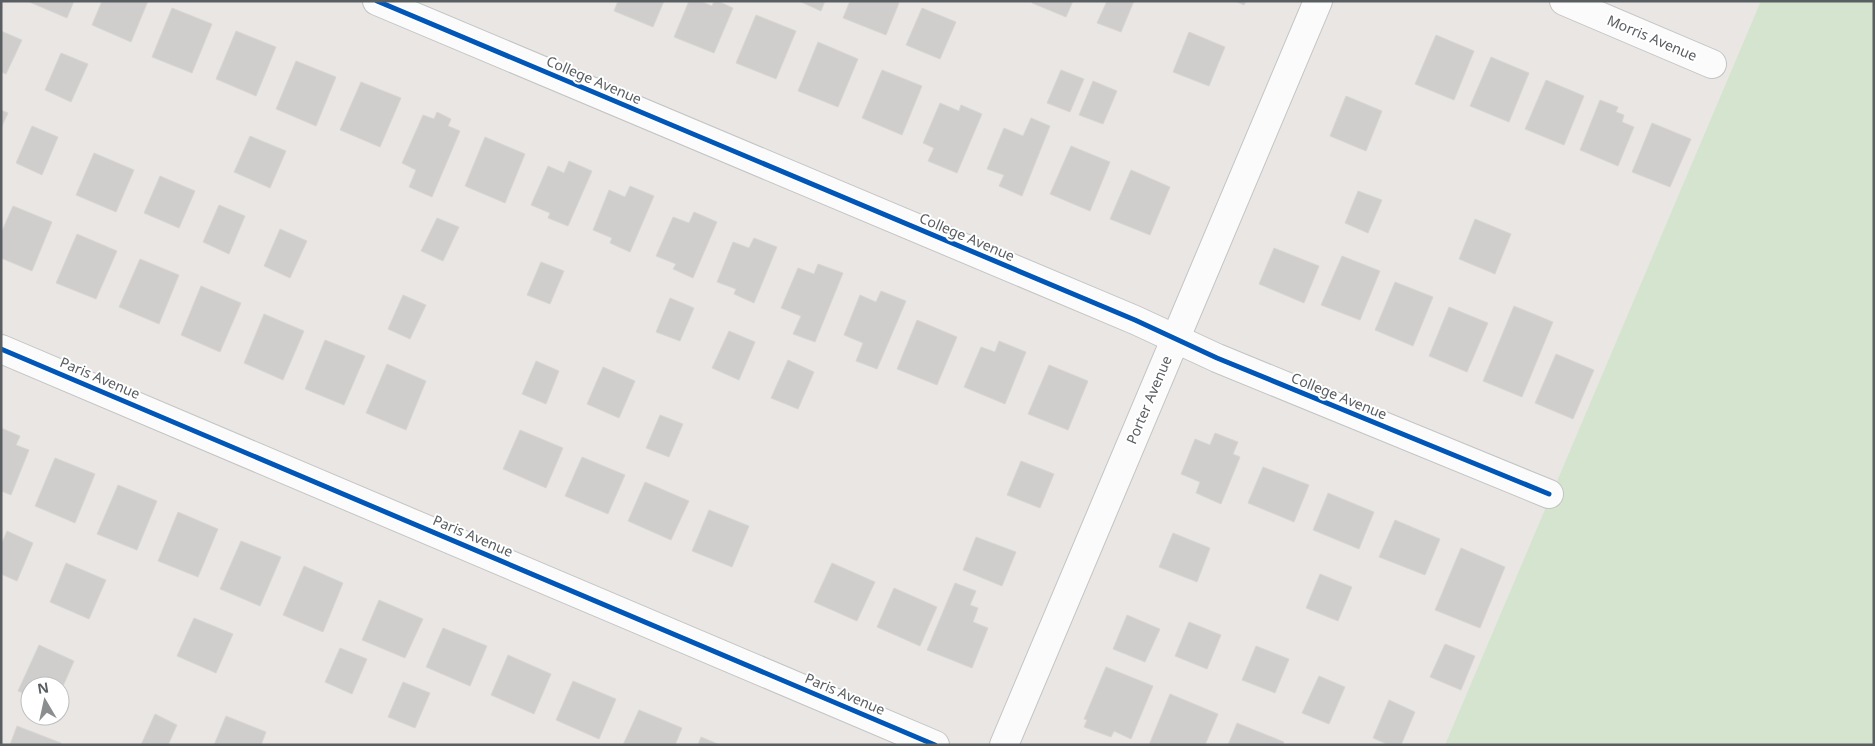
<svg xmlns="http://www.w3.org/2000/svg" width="1875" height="746" viewBox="0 0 1875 746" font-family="'Noto Sans',sans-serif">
	<rect width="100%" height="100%" fill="#e9e6e3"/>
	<!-- green -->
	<polygon fill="#d5e4ce" points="1761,1 1874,1 1874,745 1445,745"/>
	<!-- building -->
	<g fill="#d0cecd" stroke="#d8d6d2">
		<polygon points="27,1 74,1 67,18"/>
		<polygon points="102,1 148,1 131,42 92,25"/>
		<polygon points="618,1 664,1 653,27 614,11"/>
		<polygon points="689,1 700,1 712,6 714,1 718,1 733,8 714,53 674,37"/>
		<polygon points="799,1 825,1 821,11"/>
		<polygon points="850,1 896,1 899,3 886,35 843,18"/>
		<polygon points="1032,1 1073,1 1066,17 1032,3"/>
		<polygon points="1107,1 1134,1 1121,32 1097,23"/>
		<polygon points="1235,1 1246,1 1244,5"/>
		<polygon points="172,8 212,24 192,73 152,57"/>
		<polygon points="922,8 956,22 940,59 906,45"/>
		<polygon points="756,15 796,31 776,79 736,63"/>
		<polygon points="1,31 22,40 6,74 1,72"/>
		<polygon points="236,31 276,47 256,96 216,79"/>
		<polygon points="1189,32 1225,47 1209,86 1173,72"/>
		<polygon points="1436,35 1474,51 1454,100 1415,84"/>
		<polygon points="818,42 858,59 838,107 798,91"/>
		<polygon points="61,53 88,64 71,102 45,90"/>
		<polygon points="1491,57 1529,73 1509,122 1470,106"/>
		<polygon points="296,61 336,77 316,126 276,109"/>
		<polygon points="882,70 922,86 902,135 862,118"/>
		<polygon points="1061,70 1084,79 1070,112 1047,103"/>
		<polygon points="1546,80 1584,96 1564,145 1525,129"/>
		<polygon points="1093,81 1117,91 1103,124 1079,115"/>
		<polygon points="361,82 401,98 380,147 340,130"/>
		<polygon points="1346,96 1382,111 1366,151 1330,136"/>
		<polygon points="1600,100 1618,107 1616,112 1624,115 1622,122 1634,127 1618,166 1580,150"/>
		<polygon points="940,103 959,111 961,105 982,114 957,173 928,161 934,148 923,143"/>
		<polygon points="1,110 8,113 1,128"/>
		<polygon points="437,112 451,119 448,126 460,131 432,197 409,187 416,170 402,163 423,115 434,119"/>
		<polygon points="1031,118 1050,126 1022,196 999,186 1004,175 987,169 1004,128 1023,136"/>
		<polygon points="1652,123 1691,139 1670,187 1632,172"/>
		<polygon points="32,126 58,137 42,175 16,163"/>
		<polygon points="250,136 286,151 270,188 234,172"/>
		<polygon points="485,137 525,154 505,203 465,186"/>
		<polygon points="1071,146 1110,162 1090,211 1050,194"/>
		<polygon points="94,153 134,170 116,212 76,195"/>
		<polygon points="569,161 592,171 568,226 548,218 550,213 531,205 548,166 564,173"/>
		<polygon points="1131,170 1170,187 1150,235 1110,219"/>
		<polygon points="160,176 195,191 179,228 144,213"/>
		<polygon points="630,186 654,196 630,252 610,243 612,238 593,230 609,190 625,197"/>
		<polygon points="1358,191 1382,200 1368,233 1345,223"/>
		<polygon points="219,205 245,216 229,254 203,242"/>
		<polygon points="13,206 52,222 32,271 1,258 1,233"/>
		<polygon points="694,212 717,222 693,278 673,269 676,264 656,256 673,217 689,223"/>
		<polygon points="437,218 459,227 443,261 421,251"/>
		<polygon points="1475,219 1511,234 1495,274 1459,259"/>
		<polygon points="280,229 307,241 290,278 264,266"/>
		<polygon points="77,234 117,251 96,299 56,283"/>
		<polygon points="754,238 777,247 754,303 734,294 736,289 717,282 733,242 749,248"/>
		<polygon points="1274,248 1319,266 1304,303 1259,284"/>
		<polygon points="1342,256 1380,271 1360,320 1321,305"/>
		<polygon points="140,259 179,275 159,324 119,307"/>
		<polygon points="541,262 564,271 550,304 527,295"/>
		<polygon points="818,264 843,273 815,342 793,334 801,316 781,308 798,268 814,274"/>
		<polygon points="1395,282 1433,297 1413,346 1375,330"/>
		<polygon points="201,286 241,303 220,352 181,335"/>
		<polygon points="881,291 906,301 877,369 856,361 863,343 844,335 860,295 876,302"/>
		<polygon points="403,295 426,305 410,339 388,329"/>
		<polygon points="670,298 694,308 680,341 656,332"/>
		<polygon points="1514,306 1553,322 1522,397 1483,381"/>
		<polygon points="1449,307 1488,323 1467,372 1429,356"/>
		<polygon points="264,314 304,331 283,380 244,363"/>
		<polygon points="917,320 957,337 937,385 897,369"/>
		<polygon points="729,331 755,342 739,380 712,368"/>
		<polygon points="325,340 365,356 344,405 305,389"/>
		<polygon points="999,341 1026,352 1005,404 964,387 981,347 995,352"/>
		<polygon points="1556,354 1594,370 1573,419 1535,403"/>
		<polygon points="788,360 814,372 798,409 771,398"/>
		<polygon points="536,361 559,371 546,404 522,394"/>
		<polygon points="387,364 426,381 406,430 366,413"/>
		<polygon points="1049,365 1088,381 1068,430 1028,414"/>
		<polygon points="603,367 635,381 619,418 587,404"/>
		<polygon points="660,415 683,424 669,457 646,448"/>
		<polygon points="1,428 20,436 16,445 29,450 11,495 1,491"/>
		<polygon points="520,430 563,448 546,488 503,469"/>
		<polygon points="1215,433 1238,442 1233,454 1240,457 1221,504 1196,493 1200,482 1181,474 1195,439 1210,445"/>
		<polygon points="582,457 625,475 608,514 565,496"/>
		<polygon points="55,458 95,474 75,523 35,506"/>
		<polygon points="1021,461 1054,474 1040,508 1007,495"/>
		<polygon points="1263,467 1309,485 1294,522 1248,503"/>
		<polygon points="645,482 689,501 671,540 628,521"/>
		<polygon points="118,485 157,501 137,550 97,534"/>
		<polygon points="1328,493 1374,512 1359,549 1313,530"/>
		<polygon points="709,510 749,526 732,567 692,551"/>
		<polygon points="178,512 218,529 198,577 158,561"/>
		<polygon points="1395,520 1440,539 1425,575 1379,557"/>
		<polygon points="7,531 33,543 17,581 1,574 1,545"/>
		<polygon points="1173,533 1210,548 1197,582 1159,567"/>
		<polygon points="976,537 1016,552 1002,586 963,570"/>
		<polygon points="241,541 281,557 260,606 220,589"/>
		<polygon points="1461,548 1505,567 1480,628 1435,610"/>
		<polygon points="66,563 106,580 89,619 50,602"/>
		<polygon points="832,563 875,582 857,621 814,602"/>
		<polygon points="304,566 343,583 323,632 283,615"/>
		<polygon points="1320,574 1352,587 1338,621 1306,608"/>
		<polygon points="955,583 976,591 970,605 978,608 973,622 988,628 972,668 927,650"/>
		<polygon points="894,588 937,607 920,646 877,627"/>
		<polygon points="379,600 423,619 405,658 362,640"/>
		<polygon points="1127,615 1160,629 1145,662 1113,649"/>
		<polygon points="194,618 233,634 216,673 177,656"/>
		<polygon points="1189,622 1221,635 1207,669 1175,656"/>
		<polygon points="443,628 487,646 470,686 426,667"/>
		<polygon points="1445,644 1475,656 1461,690 1430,677"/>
		<polygon points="39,645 74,661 60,693 60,686 30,686 30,696 18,691"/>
		<polygon points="1256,646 1289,659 1275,693 1242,680"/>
		<polygon points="340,648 367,659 352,694 325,682"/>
		<polygon points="508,655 551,674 534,714 491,695"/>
		<polygon points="1106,667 1153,686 1131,739 1114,731 1111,737 1084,727 1087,720 1084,719"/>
		<polygon points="1319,676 1345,687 1329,724 1302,713"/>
		<polygon points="573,681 616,699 599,739 556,720"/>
		<polygon points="403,682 430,693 415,728 388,717"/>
		<polygon points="1170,694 1218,714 1205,745 1149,745"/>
		<polygon points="1389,700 1415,712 1401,745 1389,745 1373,738"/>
		<polygon points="639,710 682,728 675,745 623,745"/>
		<polygon points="155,714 177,725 168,745 141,745"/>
		<polygon points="226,716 266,732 261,745 214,745"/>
		<polygon points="1237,723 1284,742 1283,745 1228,745"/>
		<polygon points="17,726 61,743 61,745 10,745"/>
		<polygon points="701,737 720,745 698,745"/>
	</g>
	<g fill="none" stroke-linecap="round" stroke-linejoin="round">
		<defs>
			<g id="minor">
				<polyline points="377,1 1135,320 1217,358 1549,494"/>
				<polyline points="1564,1 1712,64"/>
				<polyline points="1,349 935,745"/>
				<polyline points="1004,745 1318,1"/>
			</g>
		</defs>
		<!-- minor casing -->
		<use href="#minor" stroke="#c4c4c4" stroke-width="30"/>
		<!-- minor -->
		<use href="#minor" stroke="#fcfbfb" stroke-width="28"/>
		<defs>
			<g id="cycleway">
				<polyline points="377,1 1135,320 1217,358 1549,494"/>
				<polyline points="1,349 935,745"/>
			</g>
		</defs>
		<!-- cycleway casing -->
		<use href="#cycleway" stroke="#fff" stroke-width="8"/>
		<!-- cycleway -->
		<use href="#cycleway" stroke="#0057b8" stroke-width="5"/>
	</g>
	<g text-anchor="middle" stroke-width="4" stroke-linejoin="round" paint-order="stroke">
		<!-- street labels -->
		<g font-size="14" fill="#595e61" stroke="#fff">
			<text transform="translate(1652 38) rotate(23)" y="5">Morris Avenue</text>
			<text transform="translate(594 80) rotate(23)" y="5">College Avenue</text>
			<text transform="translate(967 237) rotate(23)" y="5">College Avenue</text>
			<text transform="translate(100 378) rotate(23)" y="5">Paris Avenue</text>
			<text transform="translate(1339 396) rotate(22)" y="5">College Avenue</text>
			<text transform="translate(1149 400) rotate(-67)" y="5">Porter Avenue</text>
			<text transform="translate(473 536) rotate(23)" y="5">Paris Avenue</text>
			<text transform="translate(845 694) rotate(23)" y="5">Paris Avenue</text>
		</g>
	</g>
	<!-- border -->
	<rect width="1875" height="746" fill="none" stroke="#595e61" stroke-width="5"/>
	<!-- north arrow -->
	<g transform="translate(45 701) rotate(351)"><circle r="24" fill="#ffffff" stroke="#bdbfc0"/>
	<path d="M0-4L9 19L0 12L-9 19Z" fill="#8b8e8e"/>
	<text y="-8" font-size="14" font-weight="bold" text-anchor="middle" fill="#595e61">N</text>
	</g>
</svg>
